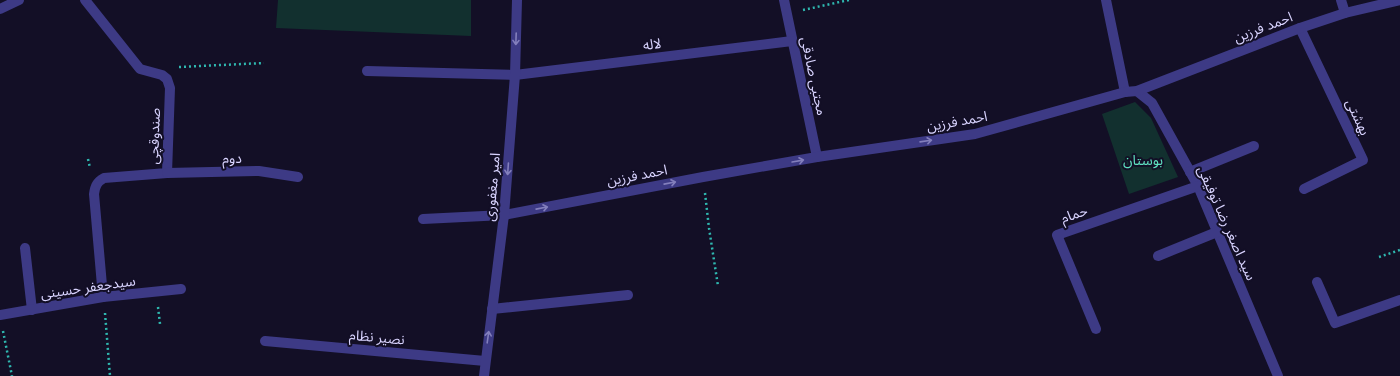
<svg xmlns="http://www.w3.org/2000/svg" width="1400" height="376" viewBox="0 0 1400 376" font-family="Figtree,'Noto Sans Arabic',sans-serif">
	<rect width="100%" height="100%" fill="#130f26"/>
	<!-- green -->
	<g fill="#12302f">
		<polygon points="278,0 471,0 471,36 276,28"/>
		<polygon points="1135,102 1151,118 1178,177 1129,194 1102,114"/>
	</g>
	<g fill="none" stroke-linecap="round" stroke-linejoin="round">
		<!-- path -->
		<g stroke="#2fb8b0" stroke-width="2.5" stroke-dasharray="2 3" stroke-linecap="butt">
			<polyline points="803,10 849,0"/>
			<polyline points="179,67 264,63"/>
			<polyline points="88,159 90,168"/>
			<polyline points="705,193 709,228 718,286"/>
			<polyline points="1379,257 1400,250"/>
			<polyline points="158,307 160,324"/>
			<polyline points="105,313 110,376"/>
			<polyline points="3,331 12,376"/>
		</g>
		<!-- minor -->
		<g stroke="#3d3a85" stroke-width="10">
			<path d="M85 0 140 69 162 75 167 79 170 88 167 173 104 178C97 182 95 186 94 194L103 297"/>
			<polyline points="784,0 817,157"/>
			<polyline points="1106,0 1125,92"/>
			<polyline points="1341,0 1345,13"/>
			<polyline points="0,9 19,0"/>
			<polyline points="1300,28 1363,160 1304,189"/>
			<polyline points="367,71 515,75 792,41"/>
			<polyline points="1137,91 1152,103 1198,186 1278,376"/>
			<polyline points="1190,172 1254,146"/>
			<polyline points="167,173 259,171 298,177"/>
			<polyline points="423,219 504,215 703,177 817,157 975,134 1125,92 1137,91 1300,28 1345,13 1400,0"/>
			<polyline points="25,248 32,310"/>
			<polyline points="1158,256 1217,232"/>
			<polyline points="1317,282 1335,323 1400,300"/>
			<polyline points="492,309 628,295"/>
			<polyline points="0,315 103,297 181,289"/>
			<polyline points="1096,329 1057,235 1198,186"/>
			<polyline points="265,341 485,361"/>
			<polyline points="484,376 504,215 515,75 517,0"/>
		</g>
	</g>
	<!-- one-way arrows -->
	<defs><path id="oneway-shaft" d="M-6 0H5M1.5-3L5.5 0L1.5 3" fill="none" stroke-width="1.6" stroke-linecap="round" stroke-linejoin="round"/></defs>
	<g stroke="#837fbc">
		<use href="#oneway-shaft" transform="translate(516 39) rotate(92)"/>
		<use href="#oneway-shaft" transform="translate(926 141) rotate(-8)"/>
		<use href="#oneway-shaft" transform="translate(798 161) rotate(-10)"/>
		<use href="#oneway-shaft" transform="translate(508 169) rotate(94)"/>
		<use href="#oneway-shaft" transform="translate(670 183) rotate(-11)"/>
		<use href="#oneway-shaft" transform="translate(542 208) rotate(-11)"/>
		<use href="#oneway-shaft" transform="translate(488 337) rotate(-82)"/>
	</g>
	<g text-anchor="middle" stroke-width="4" stroke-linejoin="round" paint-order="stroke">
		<!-- street labels -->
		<g font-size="14" fill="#d9d4ff" stroke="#130f26">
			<text transform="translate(1263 27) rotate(-21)" y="5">احمد فرزین</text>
			<text transform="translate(652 44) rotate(-7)" y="5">لاله</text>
			<text transform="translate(814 76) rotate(78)" y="5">مجتبی صادقی</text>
			<text transform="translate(1358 117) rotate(65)" y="5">بهشتی</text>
			<text transform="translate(957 121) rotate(-10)" y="5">احمد فرزین</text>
			<text transform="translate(154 136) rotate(-88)" y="5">صندوقچی</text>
			<text transform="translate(232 158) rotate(-1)" y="5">دوم</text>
			<text transform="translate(637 175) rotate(-11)" y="5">احمد فرزین</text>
			<text transform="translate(492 187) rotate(-85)" y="5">امیر مغفوری</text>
			<text transform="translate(1074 214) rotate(-19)" y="5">حمام</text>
			<text transform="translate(1227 223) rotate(66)" y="5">سید اصغر رضا توفیقی</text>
			<text transform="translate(88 287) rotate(-8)" y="5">سیدجعفر حسینی</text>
			<text transform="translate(377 337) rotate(5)" y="5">نصیر نظام</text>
		</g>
		<!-- park labels -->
		<g font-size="14" fill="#5fe0c0" stroke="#130f26">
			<text x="1143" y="165">بوستان</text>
		</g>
	</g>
</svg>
